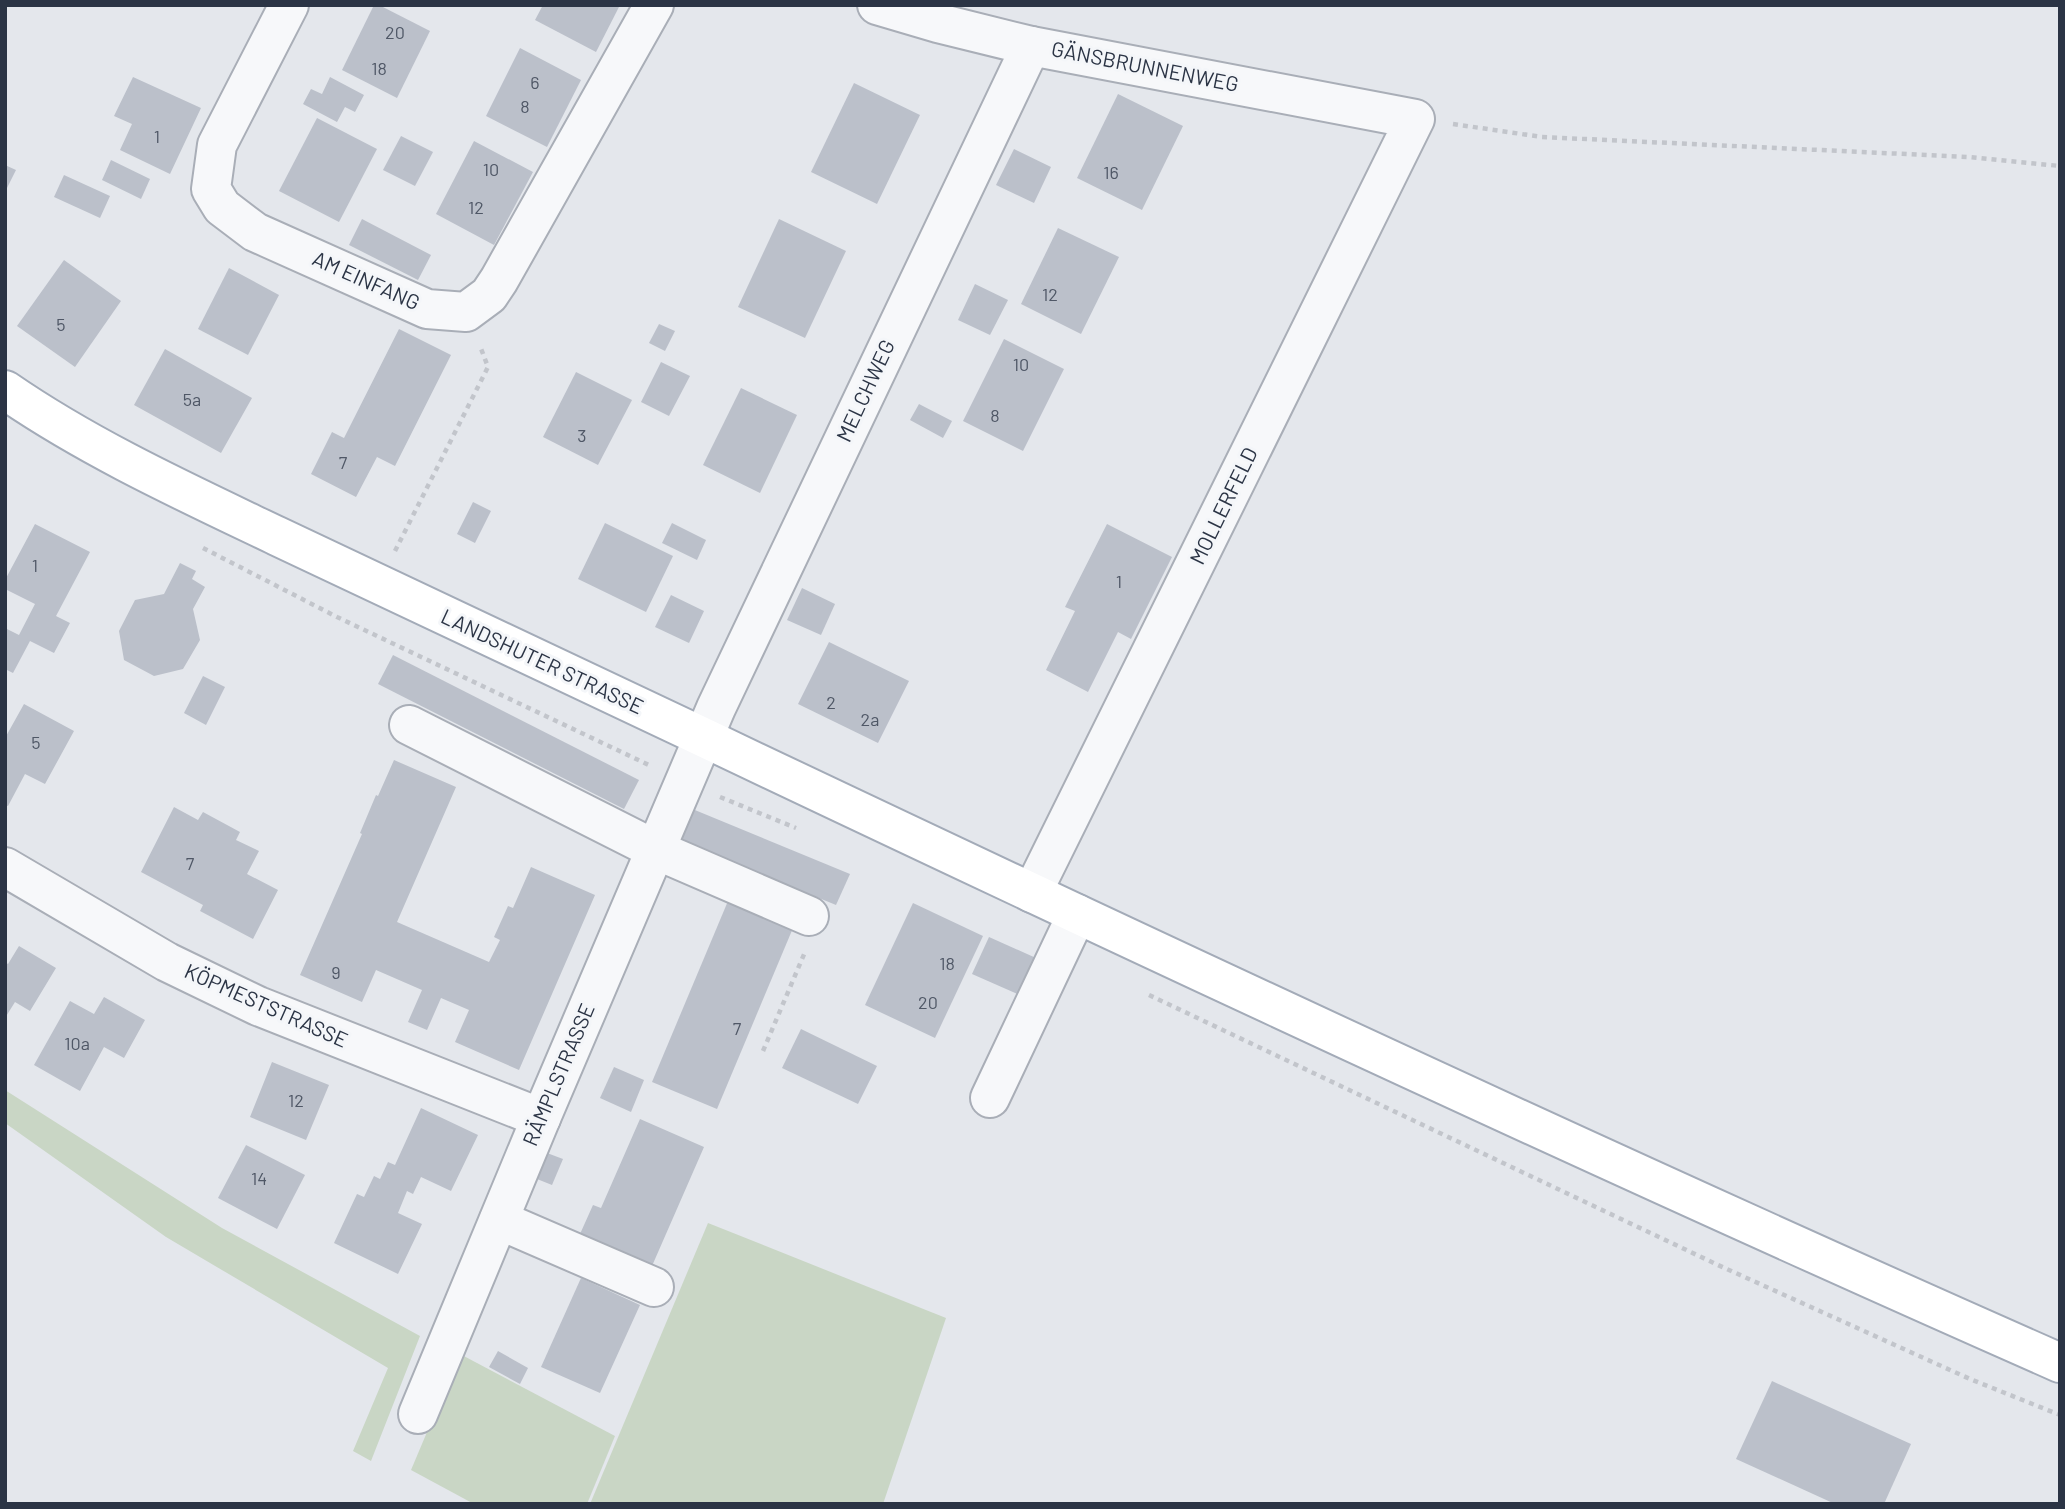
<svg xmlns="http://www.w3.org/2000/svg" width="2065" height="1509" viewBox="0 0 2065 1509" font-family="Barlow,sans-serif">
	<rect width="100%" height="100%" fill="#e4e7ec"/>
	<!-- green -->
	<g fill="#c9d6c5">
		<polygon points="5,1090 222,1228 420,1336 371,1461 353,1451 388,1368 166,1237 5,1123"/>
		<polygon points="708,1223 946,1318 883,1504 590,1504"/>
		<polygon points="460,1354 615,1436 587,1504 474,1504 411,1470"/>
	</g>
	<!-- building -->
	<g fill="#bbc0ca">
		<polygon points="374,5 379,5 430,31 397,98 342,70"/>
		<polygon points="543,5 620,5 596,52 535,20"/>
		<polygon points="520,48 581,80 547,147 486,116"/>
		<polygon points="133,77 201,108 170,174 120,150 132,124 114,116"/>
		<polygon points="330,77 364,95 355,112 345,107 337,122 303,104 311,89 322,94"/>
		<polygon points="854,83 920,115 877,204 811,172"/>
		<polygon points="1118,94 1183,126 1142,210 1077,178"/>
		<polygon points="317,118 377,149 339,222 279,191"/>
		<polygon points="401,136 433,152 415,186 383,170"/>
		<polygon points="474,141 533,172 494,245 436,214"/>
		<polygon points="1014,149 1051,167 1034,203 996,185"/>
		<polygon points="111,160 150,179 141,199 102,180"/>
		<polygon points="5,165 16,170 5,192"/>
		<polygon points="64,175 110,196 100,218 54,197"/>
		<polygon points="362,219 431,255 418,280 349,245"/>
		<polygon points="779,219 846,251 805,338 738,307"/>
		<polygon points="1058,228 1119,257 1081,334 1021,304"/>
		<polygon points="64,260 121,301 75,367 17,326"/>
		<polygon points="229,268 279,295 248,355 198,329"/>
		<polygon points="975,284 1008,300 990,335 958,320"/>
		<polygon points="659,324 675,331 665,351 649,343"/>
		<polygon points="399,329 451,355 395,466 377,457 356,497 311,474 332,432 344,438"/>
		<polygon points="1004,339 1064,369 1023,451 963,421"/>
		<polygon points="165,349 252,398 221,453 134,405"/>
		<polygon points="661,362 690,376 669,416 641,402"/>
		<polygon points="576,372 632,400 598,465 543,437"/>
		<polygon points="741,388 797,415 760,493 703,465"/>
		<polygon points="919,404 952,421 943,438 910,420"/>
		<polygon points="473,502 491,511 475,543 457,534"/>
		<polygon points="605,523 673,556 646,612 578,579"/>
		<polygon points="672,523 706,540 697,560 662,543"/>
		<polygon points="35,524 90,552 56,616 70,623 54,653 30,641 13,673 5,669 5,628 19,635 35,604 5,589 5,580"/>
		<polygon points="1107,524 1172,557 1131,639 1118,632 1088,692 1046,670 1075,611 1065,607"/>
		<polygon points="180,563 196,571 192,579 205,587 193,609 200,640 183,669 154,676 124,660 119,631 135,600 164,594"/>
		<polygon points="802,588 835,604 821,635 787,620"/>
		<polygon points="671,595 704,611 689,643 655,627"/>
		<polygon points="829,642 909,681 878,743 798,704"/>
		<polygon points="393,655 639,780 624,809 378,684"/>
		<polygon points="203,676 225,687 206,725 184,713"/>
		<polygon points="24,704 74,731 45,784 25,774 8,806 5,805 5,738"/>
		<polygon points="394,760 456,787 397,922 489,962 500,940 494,937 508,906 513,908 531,867 595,895 519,1070 455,1042 469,1010 441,998 427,1030 408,1022 422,990 376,970 362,1002 300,975 362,834 360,833 376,795 378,796"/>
		<polygon points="174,807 198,820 203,812 240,832 236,840 259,851 247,874 278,890 253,939 200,911 203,905 141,872"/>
		<polygon points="690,808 850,874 836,905 677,840"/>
		<polygon points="728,901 793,928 717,1109 652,1082"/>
		<polygon points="913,903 983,936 935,1038 865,1005"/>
		<polygon points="989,937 1036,958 1020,995 972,974"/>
		<polygon points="19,946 56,968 30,1011 15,1002 5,1018 5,962 8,964"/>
		<polygon points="104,997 145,1020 124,1058 104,1047 80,1091 34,1065 70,1001 94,1014"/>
		<polygon points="801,1029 877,1066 858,1104 782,1068"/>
		<polygon points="272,1062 329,1085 306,1140 250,1117"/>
		<polygon points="614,1067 644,1080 631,1112 600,1098"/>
		<polygon points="421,1108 478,1135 451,1191 421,1177 413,1194 407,1191 398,1213 422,1224 398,1274 334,1243 357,1194 364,1197 374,1176 380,1179 388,1162 395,1165"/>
		<polygon points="640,1119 704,1147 652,1266 580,1234 593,1205 601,1208"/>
		<polygon points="246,1145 305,1175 277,1229 218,1198"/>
		<polygon points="547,1153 563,1159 552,1185 537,1179"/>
		<polygon points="581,1278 640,1305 600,1393 541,1367"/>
		<polygon points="498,1351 528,1368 520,1384 489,1367"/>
		<polygon points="1772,1381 1911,1444 1884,1504 1835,1504 1736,1459"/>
	</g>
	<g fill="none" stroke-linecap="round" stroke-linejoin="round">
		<defs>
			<g id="minor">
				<polyline points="289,5 217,145 211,189 222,207 255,232 427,309 466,312 489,295 499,280 654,5"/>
				<polyline points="877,5 938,23 1031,46 1415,119 1032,893"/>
				<polyline points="409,725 654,849 809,916"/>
				<polyline points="5,867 167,962 258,1006 541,1118"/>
				<polyline points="990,1098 1077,914"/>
				<polyline points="499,1220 654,1287"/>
				<polyline points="418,1414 541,1118 716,708 1031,46"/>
			</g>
			<path id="major" d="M5 390C89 448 185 492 277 536 414 602 552 666 690 731 1144 947 1600 1160 2060 1363"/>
		</defs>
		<!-- minor casing -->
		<use href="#minor" stroke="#a9aeb7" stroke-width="42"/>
		<!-- major casing -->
		<use href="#major" stroke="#a3abb8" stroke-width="42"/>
		<!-- path -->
		<g stroke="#c2c5cb" stroke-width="4.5" stroke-dasharray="5 5" stroke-linecap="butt">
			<polyline points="1453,124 1542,137 1969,157 2060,166"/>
			<polyline points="203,548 337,617 651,766"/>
			<polyline points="395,551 488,367 480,346"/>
			<polyline points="720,797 796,828"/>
			<polyline points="1149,995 1718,1265 1970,1379 2060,1415"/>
			<polyline points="763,1051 805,952"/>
		</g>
		<!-- minor -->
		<use href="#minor" stroke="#f7f8fa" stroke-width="38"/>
		<!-- major -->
		<use href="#major" stroke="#fff" stroke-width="38"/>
	</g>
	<g text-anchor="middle" stroke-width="6" stroke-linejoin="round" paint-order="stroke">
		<!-- number labels -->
		<g font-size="18" fill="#4f5766">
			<text x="395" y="39">20</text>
			<text x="379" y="75">18</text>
			<text x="535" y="89">6</text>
			<text x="525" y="113">8</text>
			<text x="157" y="143">1</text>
			<text x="491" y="176">10</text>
			<text x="1111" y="179">16</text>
			<text x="476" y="214">12</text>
			<text x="1050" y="301">12</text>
			<text x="61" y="331">5</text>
			<text x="1021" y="371">10</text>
			<text x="192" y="406">5a</text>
			<text x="995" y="422">8</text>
			<text x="582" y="442">3</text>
			<text x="343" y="469">7</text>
			<text x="35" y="572">1</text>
			<text x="1119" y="588">1</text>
			<text x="831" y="709">2</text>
			<text x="870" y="726">2a</text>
			<text x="36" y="749">5</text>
			<text x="190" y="870">7</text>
			<text x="947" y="970">18</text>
			<text x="336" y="979">9</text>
			<text x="928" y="1009">20</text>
			<text x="737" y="1035">7</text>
			<text x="77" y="1050">10a</text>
			<text x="296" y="1107">12</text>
			<text x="259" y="1185">14</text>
		</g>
		<!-- street labels -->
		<g font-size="21" fill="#2b3445" stroke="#f4f6f9">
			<text transform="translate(1145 67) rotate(11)" y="7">GÄNSBRUNNENWEG</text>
			<text transform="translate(366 281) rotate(24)" y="7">AM EINFANG</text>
			<text transform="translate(866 391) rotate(-65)" y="7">MELCHWEG</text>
			<text transform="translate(1224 506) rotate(-64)" y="7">MOLLERFELD</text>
			<text transform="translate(542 662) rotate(25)" y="7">LANDSHUTER STRASSE</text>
			<text transform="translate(266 1006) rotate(24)" y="7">KÖPMESTSTRASSE</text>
			<text transform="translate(559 1075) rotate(-67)" y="7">RÄMPLSTRASSE</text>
		</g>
	</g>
	<!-- border -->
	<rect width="2065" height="1509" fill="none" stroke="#2b3445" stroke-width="14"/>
</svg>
